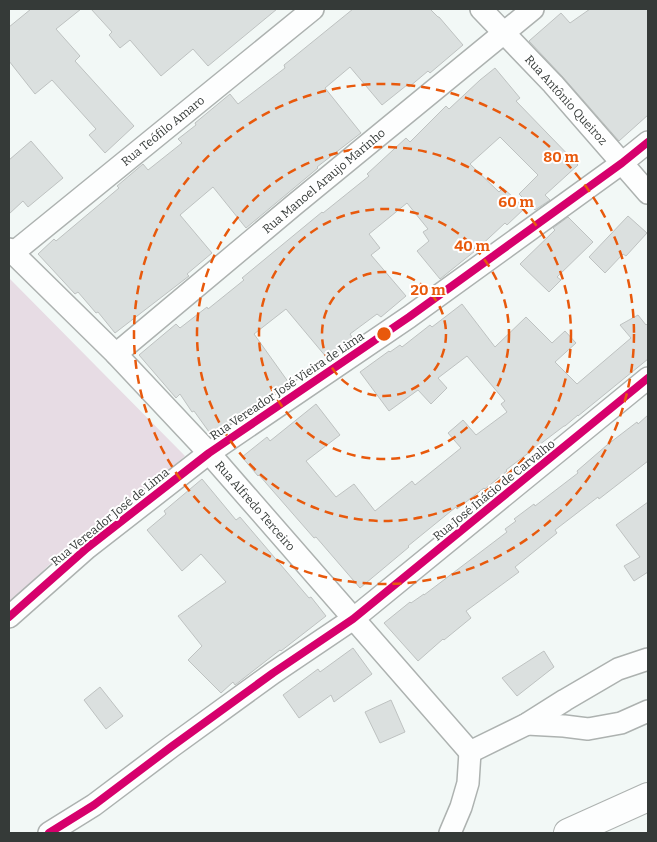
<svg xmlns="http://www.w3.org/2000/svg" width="657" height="842" viewBox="0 0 657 842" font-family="Bitter,serif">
	<rect width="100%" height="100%" fill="#f2f8f6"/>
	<!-- green -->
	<polygon fill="#e7dce4" points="9,278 185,456 118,512 70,545 9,603"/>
	<!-- building -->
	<g fill="#dbe0df" stroke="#bec2c1">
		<polygon points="31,9 81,9 56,29 80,56 75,61 134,126 105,153 89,135 96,129 52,80 35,94 9,61 9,27"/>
		<polygon points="91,9 277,9 208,66 193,49 161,76 130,40 120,48 109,35 112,32"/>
		<polygon points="353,9 430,9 438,17 439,17 463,45 430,73 428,71 409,87 407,85 382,105 350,67 325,88 361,133 317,167 318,168 246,228 213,187 180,215 212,253 187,274 189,276 115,333 98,312 96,313 78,292 75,294 38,254 54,239 56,241 119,188 117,186 143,164 148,170 182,143 178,139 196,125 195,123 230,94 238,104 285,68 284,65"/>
		<polygon points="590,9 648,9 648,115 619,141 562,76 529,41 561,13 570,23"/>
		<polygon points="495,68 520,98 516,101 578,165 545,195 550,200 535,210 519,194 538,175 500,137 470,164 499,192 503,188 525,208 507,225 505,223 475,251 440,279 417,251 429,241 423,232 428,229 407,203 369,234 380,248 371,255 406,296 381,317 377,314 350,334 352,337 327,358 286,309 254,334 289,383 212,436 194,411 192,412 180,394 176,398 139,355 176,324 180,328 207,307 208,309 244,280 242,278 322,212 323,213 369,176 367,174 406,138 410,142 446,106 449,109 480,80"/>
		<polygon points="31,141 63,178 28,207 23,201 9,214 9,160"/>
		<polygon points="628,216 647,233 626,256 623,254 605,273 589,257"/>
		<polygon points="568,217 593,242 557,277 561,280 549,292 520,264 555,230 553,228"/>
		<polygon points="462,304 495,347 526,317 552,343 565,331 576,343 555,362 577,384 631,338 620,325 638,315 646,325 648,323 648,359 578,416 578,415 565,426 564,426 506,470 507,471 485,489 484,488 457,509 456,507 408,546 409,547 360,588 316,537 314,538 259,475 258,476 242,457 267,437 270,441 316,404 340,435 306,461 336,497 354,484 375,511 412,481 415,485 461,448 448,433 463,420 476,435 507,412 501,404 505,401 467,356 438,378 447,388 431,404 418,390 389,411 360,372 389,351 390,352 400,345 402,347 430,325 432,327"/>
		<polygon points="648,415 648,461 599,499 598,497 555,530 557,533 515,567 519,572 466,611 471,618 444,640 443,639 418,661 384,623 410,602 411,603 424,594 424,595 507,532 505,529 516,521 514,519 534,504 535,506 578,473 577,471 607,445 637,422 638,424"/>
		<polygon points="202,479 236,520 240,517 309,598 311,597 326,616 281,651 280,650 235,685 233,682 221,693 188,660 202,646 178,616 226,582 201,554 182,571 147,530 166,514 164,511"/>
		<polygon points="648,502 648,572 634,581 624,566 640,557 616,525"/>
		<polygon points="353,648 372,674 334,702 331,695 299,718 283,695 318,669 320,672"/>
		<polygon points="544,651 554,667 517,696 502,678"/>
		<polygon points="100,687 123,716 106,729 84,700"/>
		<polygon points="391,700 405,732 380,743 365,712"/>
	</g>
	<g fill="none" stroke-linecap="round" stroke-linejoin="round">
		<defs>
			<g id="minor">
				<polyline points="481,9 553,84 648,193"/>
				<polyline points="9,249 116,354 209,453 470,752"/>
				<polyline points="13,253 313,9"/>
				<polyline points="116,354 294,205 533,9"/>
				<polyline points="9,617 87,548 209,453 409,317 622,163 648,142"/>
				<polyline points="527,724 564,726 588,729 621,723 648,711"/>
				<polyline points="470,752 527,724 565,700 618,669 648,659"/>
				<polyline points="49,833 94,805 171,747 273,673 353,619 648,378"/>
				<polyline points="450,833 461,807 468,783 470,752"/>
			</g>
			<polyline id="trunk" points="568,833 648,797"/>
		</defs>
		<!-- minor casing -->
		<use href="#minor" stroke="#adb2b0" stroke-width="24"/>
		<!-- trunk casing -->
		<use href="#trunk" stroke="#adb2b0" stroke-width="30"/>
		<!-- minor -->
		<use href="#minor" stroke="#fdfefe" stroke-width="21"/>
		<!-- trunk -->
		<use href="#trunk" stroke="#fdfefe" stroke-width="28"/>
		<defs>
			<g id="cycleway">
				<polyline points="9,617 87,548 209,453 409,317 622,163 648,142"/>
				<polyline points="49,833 94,805 171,747 273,673 353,619 648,378"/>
			</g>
		</defs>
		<!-- cycleway casing -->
		<use href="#cycleway" stroke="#fff" stroke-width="11"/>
		<!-- cycleway -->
		<use href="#cycleway" stroke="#d6006c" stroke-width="8"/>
	</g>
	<!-- distance rings -->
	<g fill="none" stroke="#e8590c" stroke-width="2.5" stroke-dasharray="9 6">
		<circle cx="384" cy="334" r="62"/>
		<circle cx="384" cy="334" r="125"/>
		<circle cx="384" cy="334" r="187"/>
		<circle cx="384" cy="334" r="250"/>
	</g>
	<g text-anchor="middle" stroke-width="4" stroke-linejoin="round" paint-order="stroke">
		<!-- street labels -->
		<g font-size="12" fill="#353a38" stroke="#fff">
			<text transform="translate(566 100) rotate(48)" y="4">Rua Antônio Queiroz</text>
			<text transform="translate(163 131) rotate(-39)" y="4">Rua Teófilo Amaro</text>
			<text transform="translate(324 181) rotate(-40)" y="4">Rua Manoel Araujo Marinho</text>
			<text transform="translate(287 386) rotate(-34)" y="4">Rua Vereador José Vieira de Lima</text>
			<text transform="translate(494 490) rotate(-39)" y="4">Rua José Inácio de Carvalho</text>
			<text transform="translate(255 506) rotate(49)" y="4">Rua Alfredo Terceiro</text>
			<text transform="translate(110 517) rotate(-39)" y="4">Rua Vereador José de Lima</text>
		</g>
	</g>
	<circle cx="384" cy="334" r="8" fill="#e8590c" stroke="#fff" stroke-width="2.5"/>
	<g font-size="15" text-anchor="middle" font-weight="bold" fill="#e8590c" stroke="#fff" stroke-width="4" stroke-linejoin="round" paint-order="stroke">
		<text x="561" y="162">80 m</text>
		<text x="516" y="207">60 m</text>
		<text x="472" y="251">40 m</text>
		<text x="428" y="295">20 m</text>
	</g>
	<!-- border -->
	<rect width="657" height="842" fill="none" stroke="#353a38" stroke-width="20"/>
</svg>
